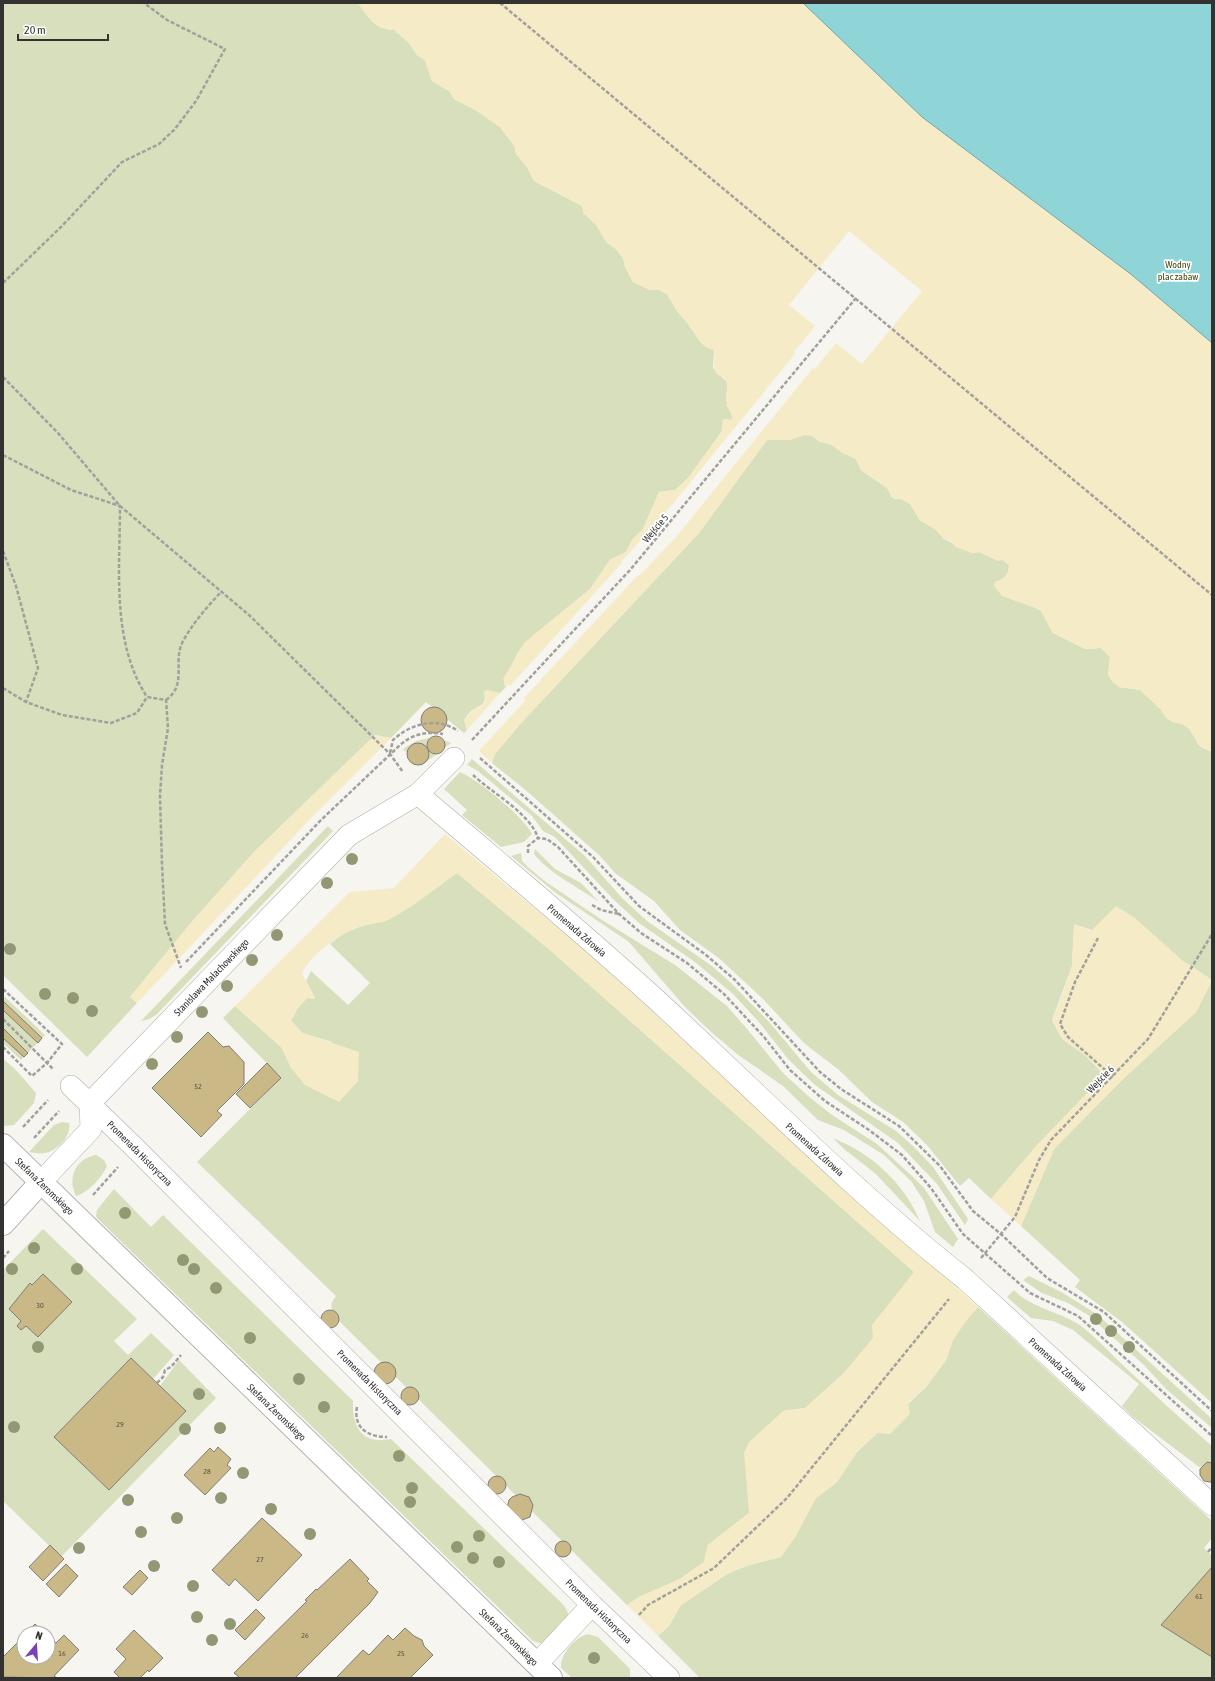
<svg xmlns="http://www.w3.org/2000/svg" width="1215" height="1681" viewBox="0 0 1215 1681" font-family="'Asap Condensed',sans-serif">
	<rect width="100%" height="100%" fill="#f6f5f0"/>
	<!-- green -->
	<g fill="#d7dfbd">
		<path d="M3 3H358L363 10 389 30 393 29 409 43 417 55 425 60 432 81 449 91 454 99 477 111 500 127 515 147 516 154 527 167 534 181 582 206 596 225 607 243 616 249 623 258 625 267 633 282 650 290H659L667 294 677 311 688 324 701 343 714 350 713 368 727 382V406L732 414V420L723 419 722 431 689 477 675 490 659 492 643 529 632 540 626 552 610 560 590 589 535 634 518 652 504 684 506 687 500 693 485 697C484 706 480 705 474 709 470 711 467 716 464 720L467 730 464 733 426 702 391 738 375 735 254 852 190 924 130 997 137 1003 87 1057 3 975Z"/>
		<path d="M804 435H812L818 441 832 445 843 453 856 459 861 470 887 488 895 499H901L910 504 920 520 936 530 944 539 972 553 979 552 998 560H1003L1009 565C1009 575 1004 579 995 582L1002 595 1036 608 1041 611 1053 633 1085 649 1101 648 1110 657 1108 675 1119 687 1140 690 1162 710C1166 723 1180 720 1189 728 1194 733 1195 739 1198 744 1201 748 1208 750 1212 752V1403L1122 1322 1075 1287 1080 1280 1021 1226 1054 1149 1123 1079 1196 1012 1212 980 1183 961 1074 924 1072 966 1052 1020 1062 1039 1086 1056 1102 1073 1100 1080 1039 1143 991 1199 969 1178 960 1186 927 1145 903 1122 872 1102 839 1070 804 1043 762 998 720 959 680 930 654 901 615 873 600 856 528 792 492 763 495 754 522 722 699 533 767 440H790Z"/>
		<polygon points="429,738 443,740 451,743 421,766 403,749 416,741"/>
		<polygon points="472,759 585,856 622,898 647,921 712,966 730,982 770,1023 811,1072 838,1095 896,1131 913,1146 933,1167 968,1219 965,1225 937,1184 898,1143 815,1085 788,1059 758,1021 733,994 695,962 639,923 613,899 555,837 543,831 532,816 478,771 467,765"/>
		<path d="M460 772C477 779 524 817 532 834L524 842 501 847 462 815 467 810 444 789Z"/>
		<polygon points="328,826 333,831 156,1015 149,1019 141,1021"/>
		<path d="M535 849 555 869 581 883 599 902C577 886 551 875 534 854Z"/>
		<polygon points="521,853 522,861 529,868 546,882 602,920 675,965 727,1006 748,1030 783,1073 808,1096 832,1115 877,1144 913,1177 924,1188 958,1239 953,1247 935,1232 924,1201 911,1181 884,1155 844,1130 818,1120 783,1086 737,1054 710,1031 685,1007 629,942 556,893 511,856"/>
		<path d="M457 873 551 951 914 1272 874 1338 843 1374 805 1408 783 1411 749 1513 708 1545 704 1562 680 1579 639 1597 627 1605 335 1317C331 1307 329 1305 336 1296L197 1162 281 1078 223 1018 235 1006 282 1048 291 1068 332 1042 302 1033 291 1021 297 1009 307 998H315L306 981 311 971 348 1005 370 983 330 944 344 933 362 926 384 921 410 907Z"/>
		<polygon points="5,997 45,1035 21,1060 3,1043 3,999"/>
		<polygon points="3,1059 15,1069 36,1093 34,1103 14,1125 3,1126"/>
		<path d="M62 1122 69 1123C72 1136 57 1151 45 1153 40 1154 35 1153 29 1152L54 1125Z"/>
		<path d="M833 1138C872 1154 903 1182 920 1221L876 1174 844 1149Z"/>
		<path d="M96 1155 104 1160 107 1166C102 1177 88 1193 76 1196 67 1178 75 1159 96 1155Z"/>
		<path d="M114 1189 151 1227 163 1215 353 1401C352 1427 362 1445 391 1439L549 1591C557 1599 569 1607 569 1619L543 1644 533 1641 96 1217 97 1210Z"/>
		<path d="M43 1229 137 1319 114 1341 128 1355 151 1333 174 1355C167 1363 160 1371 153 1379L131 1358 54 1437 109 1490 186 1411 160 1386 179 1360 216 1398 61 1557 3 1501V1270Z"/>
		<polygon points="1029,1276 1063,1293 1098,1315 1212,1419 1212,1428 1166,1389 1144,1365 1088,1315 1068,1303 1042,1293 1023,1280"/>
		<path d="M1014 1290C1030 1308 1061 1312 1081 1326 1098 1339 1112 1355 1128 1370 1156 1396 1183 1421 1212 1446V1464L1199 1467 1133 1417 1122 1406 1139 1384 1073 1330 1053 1321 1031 1318 1007 1297Z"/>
		<polygon points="978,1307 1212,1521 1212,1538 1204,1548 1211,1555 1212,1553 1212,1567 1162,1625 1212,1657 1212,1678 700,1678 658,1636 669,1626 681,1605 727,1574 749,1565 781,1557 816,1498 837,1482 857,1452 926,1387 946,1360 953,1340 965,1322"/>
		<path d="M588 1634 598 1637 630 1669V1678H572L561 1668C560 1654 575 1637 588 1634Z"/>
	</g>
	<!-- sand -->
	<g fill="#f5ebc6">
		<path d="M358 3H803L922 117 1132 275 1212 343V752L1199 745 1189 729 1182 724 1172 722 1166 718 1161 710 1140 690 1119 687 1113 683 1108 675 1110 657 1101 648 1085 649 1053 633 1041 611 1036 608 1002 596 994 586 995 582C1004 579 1009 575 1009 565L1003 560 998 561 979 552 972 553 955 547 952 542 944 539 936 530 920 520 910 504 901 499 892 498 887 488 861 470 856 459 843 453 832 445 818 441 812 436 804 435 790 440H767L699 533 522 722 495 754 492 763 479 751 526 700 524 698 638 575 639 576 676 537 813 368 815 369 836 343 862 364 922 291 849 231 789 305 815 326 794 352 795 354 657 523 621 562 622 563 510 686 508 684 506 687 503 679 524 643 590 589 610 560 626 552 632 540 643 529 659 492 675 490 689 477 722 431 723 419 732 420C732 413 728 408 726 401 725 392 730 386 724 377 709 374 716 362 714 350L707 348 701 343 688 324 677 311 667 294 659 290H650L633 282 625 267 623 258 616 249 607 243 596 225 583 213 582 206 534 181 527 167 516 154 515 147 500 127 477 111 454 99 449 91 432 81 425 60 417 55 409 43 393 29C375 31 368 17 358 3Z"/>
		<polygon points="487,690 500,693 467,730 464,720 475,708 481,707 485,702 484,691"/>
		<polygon points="375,735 391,738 315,814 137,1003 130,997 190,924 254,852"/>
		<path d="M445 834 587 952 978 1307 965 1322 953 1340 946 1360 926 1387 908 1403 910 1414 890 1434 877 1433 857 1452 837 1482 816 1498 796 1536 781 1557 749 1565 727 1574 681 1605 669 1626 658 1636 627 1605 639 1597 680 1579 704 1562 708 1545 749 1513 744 1453 749 1442 783 1411 805 1408 843 1374 873 1338 872 1325 914 1272 551 951 457 873C434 889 411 909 386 921 378 924 369 923 362 926 343 931 308 956 302 974L315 999 307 998 297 1009 291 1021 303 1033 359 1052 358 1081 339 1102 305 1085 291 1068 282 1048 235 1006 350 892 394 888Z"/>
		<polygon points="1116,906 1135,918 1183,961 1212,980 1196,1012 1123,1079 1054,1149 1021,1226 991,1199 1039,1143 1100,1080 1102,1072 1086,1056 1062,1039 1052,1020 1060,1001 1072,966 1074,924 1091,931"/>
	</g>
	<!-- water -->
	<polygon fill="#8fd5d8" stroke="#73a4a6" points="803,3 1212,3 1212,343 1132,275 922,117"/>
	<!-- building -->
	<g fill="#cab986" stroke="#7e7d79">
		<circle cx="434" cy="720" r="13"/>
		<circle cx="436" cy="745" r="9"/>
		<circle cx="418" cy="754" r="11"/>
		<polygon points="3,1001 42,1038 38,1043 3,1010"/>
		<polygon points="3,1028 28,1053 24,1057 3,1038"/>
		<polygon points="208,1032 223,1047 229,1046 244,1062 244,1084 217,1111 222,1115 201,1137 152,1088"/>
		<polygon points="267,1063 281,1078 250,1108 236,1094"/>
		<polygon points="43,1274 72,1302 38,1337 26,1326 21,1330 17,1326 21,1321 9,1309 30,1283 32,1285"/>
		<circle cx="330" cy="1319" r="9"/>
		<polygon points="131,1358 186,1411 109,1490 54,1437"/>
		<circle cx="385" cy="1373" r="11"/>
		<circle cx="410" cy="1396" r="9"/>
		<polygon points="218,1447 231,1459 227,1465 231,1468 205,1495 184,1475 210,1448 214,1452"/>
		<polygon points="1207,1462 1212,1463 1212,1482 1210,1482 1204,1481 1200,1475 1200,1469"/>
		<circle cx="497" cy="1485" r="9"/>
		<polygon points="520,1494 529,1497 533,1505 530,1517 522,1520 507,1509 509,1500 512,1497"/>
		<polygon points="262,1518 302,1555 258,1601 235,1579 229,1586 212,1570"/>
		<circle cx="563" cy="1549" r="8"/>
		<polygon points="50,1545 64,1559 43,1581 29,1567"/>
		<polygon points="350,1559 369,1579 367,1581 378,1592 370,1603 295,1678 240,1678 234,1673 307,1601 305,1600 316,1589 317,1590"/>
		<polygon points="66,1564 78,1576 59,1597 46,1584"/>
		<polygon points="1212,1567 1212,1657 1161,1625"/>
		<polygon points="140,1570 148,1578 132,1595 123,1587"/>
		<polygon points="256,1609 265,1618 245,1640 235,1630"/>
		<polygon points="35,1624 45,1633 26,1633"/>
		<polygon points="405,1628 414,1636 422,1640 424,1646 433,1655 410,1678 336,1678 363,1650 369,1655 388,1635 393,1640"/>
		<polygon points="134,1630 163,1658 149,1672 148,1670 140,1678 120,1678 114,1672 126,1659 116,1649"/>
		<polygon points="48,1635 56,1643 64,1635 79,1650 54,1676 57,1678 3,1677 3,1657 24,1636 24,1657 48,1657"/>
	</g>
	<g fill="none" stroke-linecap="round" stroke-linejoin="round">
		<defs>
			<g id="pedestrian">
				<path d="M418 794C496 860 574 925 649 993 754 1089 853 1191 965 1279L1212 1505"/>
				<polyline points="71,1086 135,1148 592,1605 669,1678"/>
				<polyline points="41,1182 91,1129 90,1103 349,835 418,794 454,758"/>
				<polyline points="537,1664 592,1605"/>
			</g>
			<g id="minor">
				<polyline points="3,1145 551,1678"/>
				<polyline points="3,1224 41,1182"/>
			</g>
		</defs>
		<!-- pedestrian casing -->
		<use href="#pedestrian" stroke="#afaeaa" stroke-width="22"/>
		<!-- minor casing -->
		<use href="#minor" stroke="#afaeaa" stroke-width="24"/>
		<!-- path -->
		<g stroke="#a1a09d" stroke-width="2.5" stroke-dasharray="4 2" stroke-linecap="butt">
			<polyline points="500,3 1212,595"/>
			<polyline points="3,283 62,226 122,162 159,144 175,129 196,101 225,49 167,20 144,3"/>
			<polyline points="3,377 58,433 120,506 249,615 390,754 403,772"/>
			<path d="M3 455 71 490 120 506C120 569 111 641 147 697"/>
			<polyline points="3,551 16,586 38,668 26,702"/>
			<polyline points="3,688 26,702 62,715 111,723 137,713 147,697 166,700 168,728 162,765 160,796 162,865 165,924 181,968"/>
			<path d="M166 700C188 684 172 662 183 641 193 623 207 607 221 592"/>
			<polyline points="472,740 630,570 856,298"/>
			<path d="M390 753 393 740C410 724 437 716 458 731"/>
			<polyline points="480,758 593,857 639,906 706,955 735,980 820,1072 841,1089 899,1126 940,1166 973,1211 1002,1235 1047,1278 1104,1312 1212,1411"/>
			<path d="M473 775C492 793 530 813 538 838"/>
			<polyline points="528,853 528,846 538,838 547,839 558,847 619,914 641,933 687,963 724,994 764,1037 790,1070 825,1101 869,1130 902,1155 931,1188 963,1234 1030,1293 1078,1316 1212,1436"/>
			<polyline points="592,905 601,910 619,914"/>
			<polyline points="1098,938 1075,982 1060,1024 1068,1037 1113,1077"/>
			<path d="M186 962 321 820 399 746C412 734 426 731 443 734"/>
			<polyline points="3,989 62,1044 47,1063 32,1076 3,1047"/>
			<polyline points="3,1019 53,1069"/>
			<polyline points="23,1127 48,1100"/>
			<polyline points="34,1138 59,1111"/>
			<polyline points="93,1195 118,1167"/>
			<polyline points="3,1258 9,1251"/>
			<polyline points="981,1258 1015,1217 1039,1160 1051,1140 1148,1039 1212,934"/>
			<polyline points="157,1383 163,1377 165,1370 171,1367 181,1355"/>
			<path d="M357 1407C353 1428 368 1437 387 1437"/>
			<polyline points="1208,1552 1212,1547"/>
			<polyline points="639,1615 648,1605 714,1568 787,1498 949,1299"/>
		</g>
		<!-- pedestrian -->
		<use href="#pedestrian" stroke="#fff" stroke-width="21"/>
		<!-- minor -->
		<use href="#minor" stroke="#fff" stroke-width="22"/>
	</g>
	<!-- trees -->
	<g fill="#929774">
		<circle cx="352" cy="859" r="6"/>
		<circle cx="327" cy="883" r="6"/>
		<circle cx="277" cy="935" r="6"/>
		<circle cx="10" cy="949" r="6"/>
		<circle cx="252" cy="960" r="6"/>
		<circle cx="227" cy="986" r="6"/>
		<circle cx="45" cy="994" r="6"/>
		<circle cx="73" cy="998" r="6"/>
		<circle cx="92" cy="1011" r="6"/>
		<circle cx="202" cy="1012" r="6"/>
		<circle cx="177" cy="1037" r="6"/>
		<circle cx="152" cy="1064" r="6"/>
		<circle cx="125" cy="1213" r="6"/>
		<circle cx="34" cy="1248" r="6"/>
		<circle cx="183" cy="1260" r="6"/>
		<circle cx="12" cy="1269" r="6"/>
		<circle cx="77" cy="1269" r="6"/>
		<circle cx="194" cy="1269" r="6"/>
		<circle cx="216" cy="1288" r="6"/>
		<circle cx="1096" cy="1319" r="6"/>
		<circle cx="1111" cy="1331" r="6"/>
		<circle cx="250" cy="1338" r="6"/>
		<circle cx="38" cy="1347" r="6"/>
		<circle cx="1129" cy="1347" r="6"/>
		<circle cx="299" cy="1379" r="6"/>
		<circle cx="199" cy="1394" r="6"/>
		<circle cx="324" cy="1407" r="6"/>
		<circle cx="14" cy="1427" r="6"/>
		<circle cx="220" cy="1428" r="6"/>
		<circle cx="185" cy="1429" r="6"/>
		<circle cx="399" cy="1456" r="6"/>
		<circle cx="243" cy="1473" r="6"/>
		<circle cx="412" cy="1488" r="6"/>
		<circle cx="221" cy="1498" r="6"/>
		<circle cx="128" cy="1500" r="6"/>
		<circle cx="410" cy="1502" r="6"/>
		<circle cx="271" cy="1509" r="6"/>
		<circle cx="177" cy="1518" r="6"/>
		<circle cx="141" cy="1532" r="6"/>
		<circle cx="310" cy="1534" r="6"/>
		<circle cx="479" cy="1536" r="6"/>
		<circle cx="457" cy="1547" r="6"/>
		<circle cx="79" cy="1548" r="6"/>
		<circle cx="473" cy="1558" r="6"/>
		<circle cx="499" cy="1562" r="6"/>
		<circle cx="154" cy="1566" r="6"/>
		<circle cx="193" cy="1586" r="6"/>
		<circle cx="197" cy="1617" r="6"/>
		<circle cx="230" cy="1624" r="6"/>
		<circle cx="212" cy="1640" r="6"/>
		<circle cx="594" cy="1658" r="6"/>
	</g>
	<g text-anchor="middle" stroke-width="3.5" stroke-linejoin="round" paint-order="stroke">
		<!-- number labels -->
		<g font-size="8" fill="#595446">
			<text x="198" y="1089">52</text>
			<text x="40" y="1308">30</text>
			<text x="120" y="1427">29</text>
			<text x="207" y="1474">28</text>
			<text x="260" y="1562">27</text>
			<text x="1199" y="1599">61</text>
			<text x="305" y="1638">26</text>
			<text x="62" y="1656">16</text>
			<text x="401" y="1656">25</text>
		</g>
		<!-- park labels -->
		<g font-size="10" fill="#414a0e" stroke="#fff">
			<text x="1178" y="268">Wodny<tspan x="1178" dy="12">plac zabaw</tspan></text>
		</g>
		<!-- street labels -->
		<g font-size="10" fill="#333230" stroke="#fff">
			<text transform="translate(655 528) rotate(-50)" y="4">Wejście 5</text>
			<text transform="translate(577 930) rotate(41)" y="4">Promenada Zdrowia</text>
			<text transform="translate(211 977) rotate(-46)" y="4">Stanisława Małachowskiego</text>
			<text transform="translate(1100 1079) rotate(-46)" y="4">Wejście 6</text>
			<text transform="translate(815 1149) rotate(42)" y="4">Promenada Zdrowia</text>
			<text transform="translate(140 1153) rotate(45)" y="4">Promenada Historyczna</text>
			<text transform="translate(45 1186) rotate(44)" y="4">Stefana Żeromskiego</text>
			<text transform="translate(1058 1364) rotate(42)" y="4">Promenada Zdrowia</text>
			<text transform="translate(370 1382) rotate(45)" y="4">Promenada Historyczna</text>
			<text transform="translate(277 1412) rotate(44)" y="4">Stefana Żeromskiego</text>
			<text transform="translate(599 1611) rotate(44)" y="4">Promenada Historyczna</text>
			<text transform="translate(509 1637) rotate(44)" y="4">Stefana Żeromskiego</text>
		</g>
	</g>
	<!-- border -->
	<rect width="1215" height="1681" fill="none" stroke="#333230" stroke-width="8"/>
	<!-- north arrow -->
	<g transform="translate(36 1645) rotate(18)"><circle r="19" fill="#ffffff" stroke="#adadac"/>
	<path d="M0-3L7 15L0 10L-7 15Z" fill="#7a42b8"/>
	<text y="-6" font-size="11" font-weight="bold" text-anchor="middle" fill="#333230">N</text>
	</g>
	<!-- scale -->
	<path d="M18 34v6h90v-6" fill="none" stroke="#333230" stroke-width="2"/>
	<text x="24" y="34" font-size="12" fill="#333230" stroke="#ffffff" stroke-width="3" paint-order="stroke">20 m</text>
</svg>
